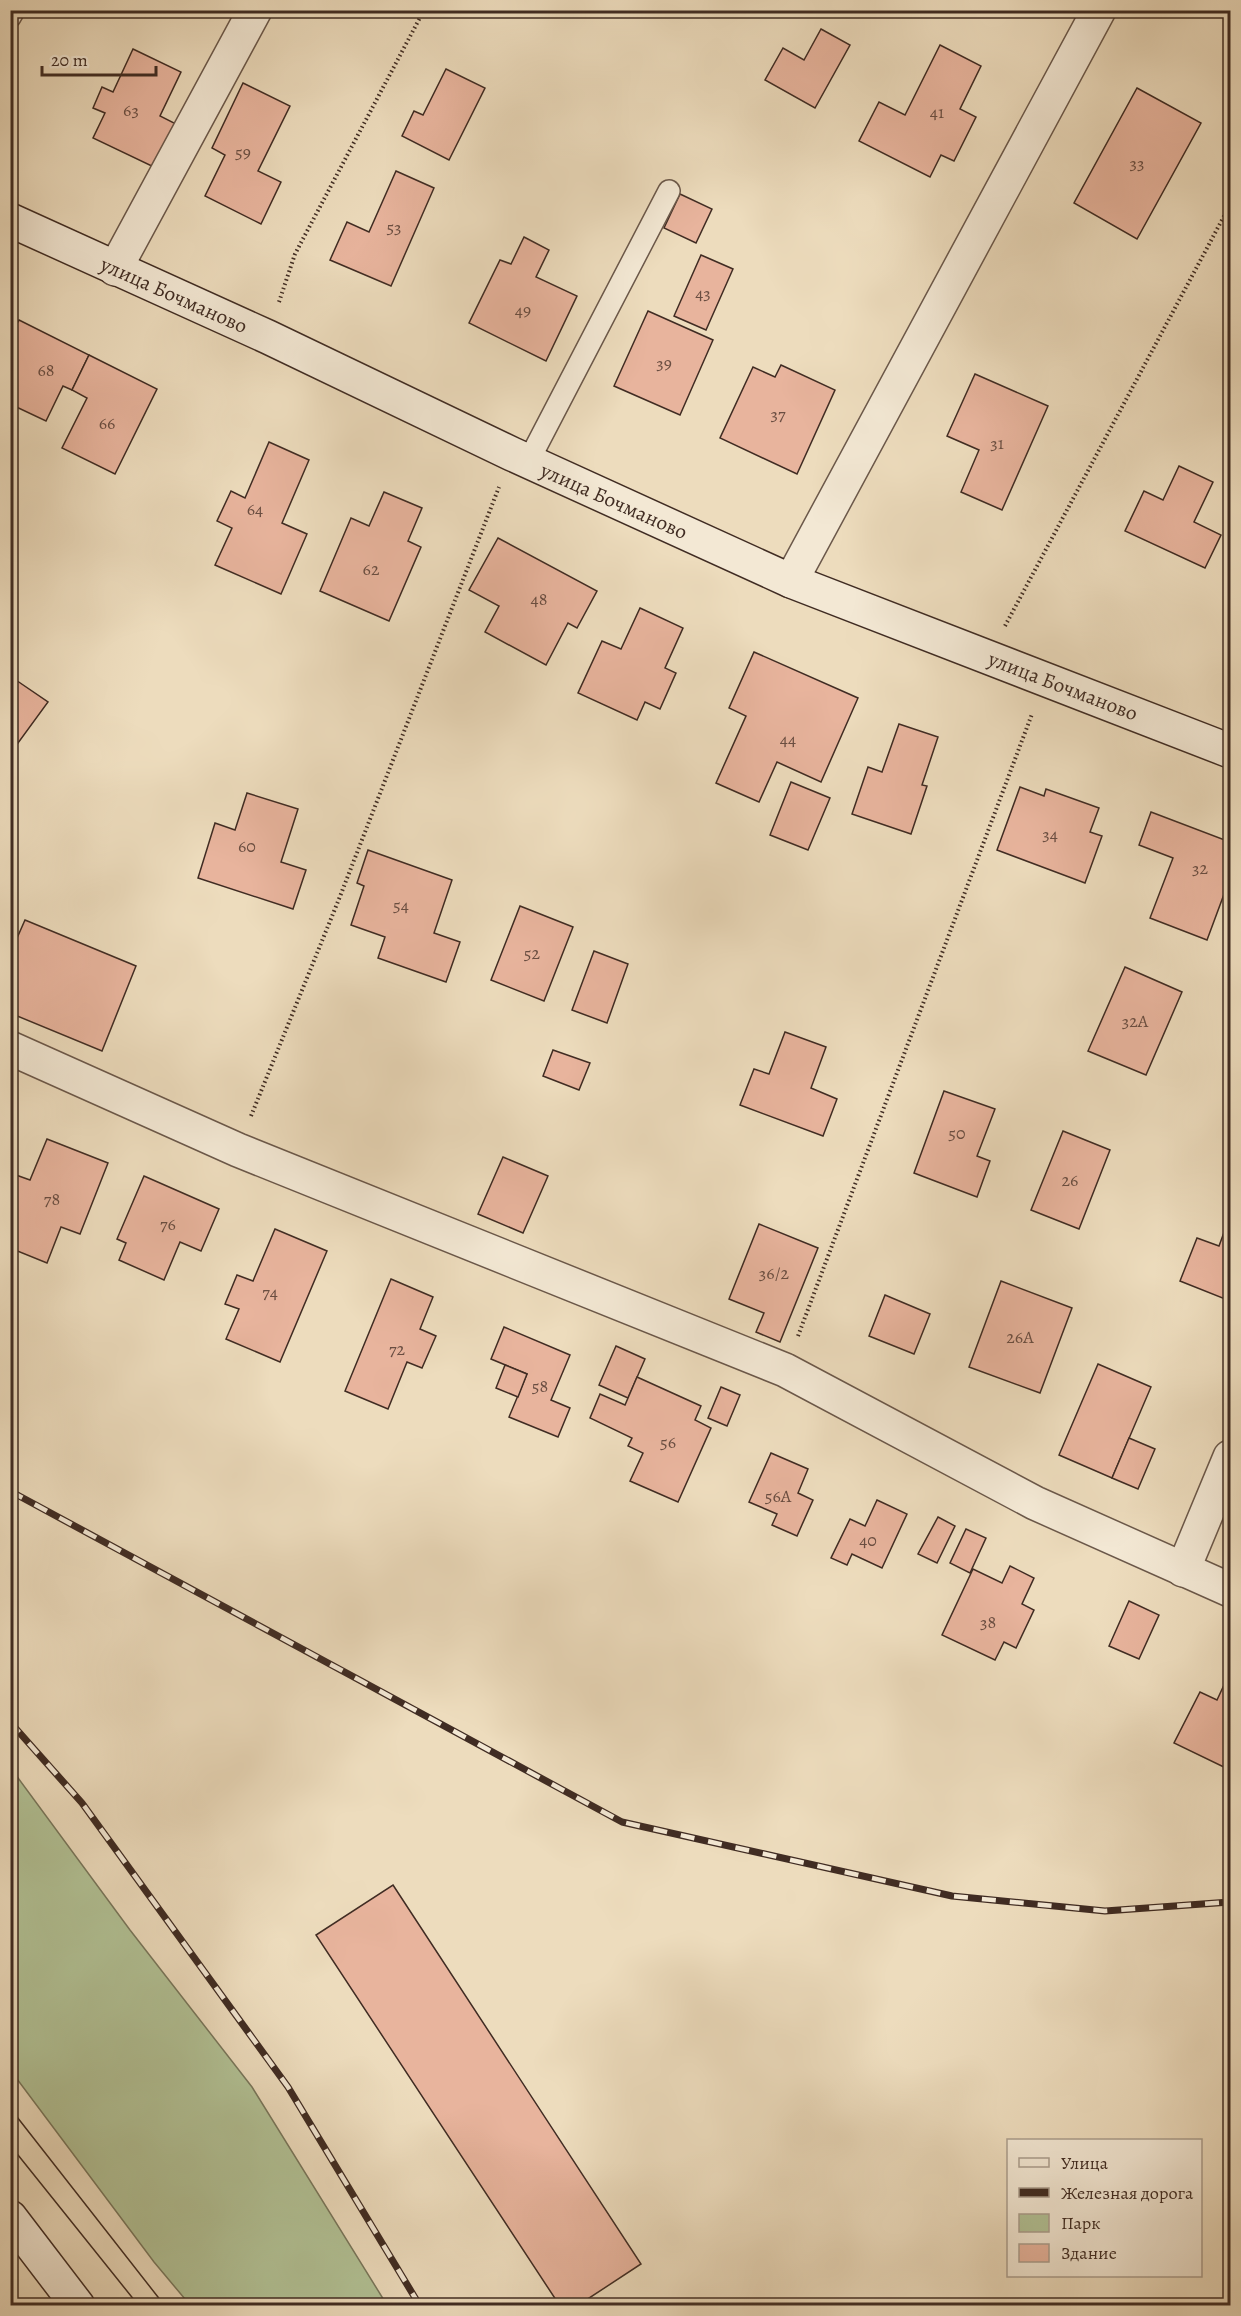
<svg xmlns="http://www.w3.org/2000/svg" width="1241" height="2316" viewBox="0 0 1241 2316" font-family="Alegreya,serif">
	<rect width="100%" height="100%" fill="#eddcbd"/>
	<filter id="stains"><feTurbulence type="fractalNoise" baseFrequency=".00333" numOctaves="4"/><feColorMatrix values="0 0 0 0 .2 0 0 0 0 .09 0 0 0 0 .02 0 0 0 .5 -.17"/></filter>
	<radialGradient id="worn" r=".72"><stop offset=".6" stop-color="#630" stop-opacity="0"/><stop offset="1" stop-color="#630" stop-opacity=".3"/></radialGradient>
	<!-- green -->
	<polygon fill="#b2c296" stroke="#79775c" stroke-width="1.5" points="10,1767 130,1930 252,2087 387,2305 190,2305 154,2262 11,2071"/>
	<!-- building -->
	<g fill="#e8b49d" stroke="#402c23" stroke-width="1.5">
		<polygon points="821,29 850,45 815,108 765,80 783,48 804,60"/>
		<polygon points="940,45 981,66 960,109 976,117 954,161 941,155 930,177 859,141 879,102 905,115"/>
		<polygon points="133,49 181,72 160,116 178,125 158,169 93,138 105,113 93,108 102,87 113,92"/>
		<polygon points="446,69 485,88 449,160 402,136 414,111 423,115"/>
		<polygon points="243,83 290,106 258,171 281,182 261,224 205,196 225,155 212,148"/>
		<polygon points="1137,88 1201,123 1137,239 1074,203"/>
		<polygon points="396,171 434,188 391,286 330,260 347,222 369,232"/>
		<polygon points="680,194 712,209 696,243 664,228"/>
		<polygon points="524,237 549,250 536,277 577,296 546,361 469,323 500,260 511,264"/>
		<polygon points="701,255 733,269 706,330 674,316"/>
		<polygon points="648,311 713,340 680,415 614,386"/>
		<polygon points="19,320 89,355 72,390 63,386 46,421 10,404 10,337"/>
		<polygon points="89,355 157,389 115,474 62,448 87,398 72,390"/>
		<polygon points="781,365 835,390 797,474 720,438 753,367 775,377"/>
		<polygon points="975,374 1048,406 1002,510 961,492 979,450 947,436"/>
		<polygon points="269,442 309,460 282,523 307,534 281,594 215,565 232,528 217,521 231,491 245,498"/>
		<polygon points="1179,466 1213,482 1194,522 1221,535 1205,568 1125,531 1144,491 1163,500"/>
		<polygon points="384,492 422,508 408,541 421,547 389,621 320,591 351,518 369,526"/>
		<polygon points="498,538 597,591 577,628 568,623 546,665 485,632 499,606 469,590"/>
		<polygon points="640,608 683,628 665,668 676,673 660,709 645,702 637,720 578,693 602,641 621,649"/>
		<polygon points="1230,650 1230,668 1224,665"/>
		<polygon points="754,652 858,698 821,782 777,762 759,802 716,783 746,716 729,708"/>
		<polygon points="10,676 48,702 10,754"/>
		<polygon points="899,724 938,737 922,785 927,786 911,834 852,814 868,767 882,772"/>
		<polygon points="791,782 830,798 808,850 770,835"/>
		<polygon points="1020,787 1044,796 1046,789 1099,808 1090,832 1102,836 1085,883 997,850"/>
		<polygon points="247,793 298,809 281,862 306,870 293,909 198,878 215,823 235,830"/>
		<polygon points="1151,812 1230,842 1230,878 1207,940 1150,918 1173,858 1139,845"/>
		<polygon points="368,850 452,880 434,933 460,942 446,982 378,958 385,937 351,925 364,886 357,883"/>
		<polygon points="520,906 573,927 544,1001 491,980"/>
		<polygon points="25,920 136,966 102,1051 10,1013 10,954"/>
		<polygon points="594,951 628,964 607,1023 572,1010"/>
		<polygon points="1125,967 1182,992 1146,1075 1088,1051"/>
		<polygon points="785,1032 826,1047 811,1088 837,1099 823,1136 740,1105 754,1069 769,1074"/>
		<polygon points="553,1050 590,1063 579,1090 543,1076"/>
		<polygon points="944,1091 995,1109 977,1156 990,1161 977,1197 914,1173"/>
		<polygon points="1063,1131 1110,1150 1079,1229 1031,1210"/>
		<polygon points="47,1139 108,1163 80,1234 61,1227 47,1263 10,1248 10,1218 14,1210 10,1209 10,1189 16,1175 30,1180"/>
		<polygon points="503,1157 548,1176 523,1233 478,1214"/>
		<polygon points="144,1176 219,1209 201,1251 180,1242 164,1280 119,1260 126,1243 117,1239"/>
		<polygon points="1230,1216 1230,1301 1180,1281 1197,1238 1219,1246"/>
		<polygon points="759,1224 818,1248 780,1342 756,1332 764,1313 729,1299"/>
		<polygon points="275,1229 327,1251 280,1362 226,1339 239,1309 225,1304 237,1275 253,1281"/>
		<polygon points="391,1279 433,1297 420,1329 436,1336 422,1368 407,1362 388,1409 345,1391"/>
		<polygon points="1001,1281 1072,1308 1040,1393 969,1367"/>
		<polygon points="885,1295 930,1314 914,1354 869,1336"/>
		<polygon points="504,1327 570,1355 551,1400 570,1408 558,1437 509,1417 527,1374 491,1359"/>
		<polygon points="616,1346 645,1359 628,1398 599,1385"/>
		<polygon points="1098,1364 1151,1387 1112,1478 1059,1455"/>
		<polygon points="505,1365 527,1374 518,1397 496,1388"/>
		<polygon points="637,1377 701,1406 695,1420 711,1428 678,1502 630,1481 643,1453 628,1446 632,1438 590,1418 600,1394 625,1405"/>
		<polygon points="721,1387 740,1395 727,1426 708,1418"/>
		<polygon points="1129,1438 1155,1449 1138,1489 1112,1478"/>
		<polygon points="771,1453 808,1469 798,1493 813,1500 797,1536 772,1525 777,1514 749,1502"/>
		<polygon points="877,1500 907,1514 882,1568 852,1554 847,1565 831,1558 850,1519 865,1526"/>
		<polygon points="938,1517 955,1526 937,1563 918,1554"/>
		<polygon points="966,1529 986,1538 970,1573 950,1563"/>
		<polygon points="1010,1566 1034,1578 1022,1604 1034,1610 1016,1648 1004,1642 995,1660 942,1635 973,1569 1002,1583"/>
		<polygon points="1129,1601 1159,1615 1139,1659 1109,1646"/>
		<polygon points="1230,1672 1230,1770 1174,1743 1200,1692 1217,1700"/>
		<polygon points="393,1885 641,2264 577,2306 560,2306 316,1935"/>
	</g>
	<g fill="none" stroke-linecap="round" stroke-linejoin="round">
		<defs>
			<g id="lane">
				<polyline points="10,17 14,10"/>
				<polyline points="528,462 669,191"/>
			</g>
			<g id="street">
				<polyline points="115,269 255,10"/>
				<polyline points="791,581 1099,10"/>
				<polyline points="10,1048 238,1150 785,1370 1035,1503 1230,1590"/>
				<polyline points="1183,1570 1230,1457"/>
			</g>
			<g id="secondary">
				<polyline points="10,220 268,337 512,454 791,581 1230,751"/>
				<polyline points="10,2217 78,2306"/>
			</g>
		</defs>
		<!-- lane casing -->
		<use href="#lane" stroke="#6b584a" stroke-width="24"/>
		<!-- street casing -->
		<use href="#street" stroke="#6b584a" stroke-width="36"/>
		<!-- secondary casing -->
		<use href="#secondary" stroke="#402c23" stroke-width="36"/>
		<!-- path -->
		<g stroke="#402c23" stroke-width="4" stroke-dasharray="1.5 3" stroke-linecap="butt">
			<polyline points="279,302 295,254 424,10"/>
			<polyline points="1005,626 1230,205"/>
			<polyline points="251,1116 339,899 499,487"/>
			<polyline points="798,1336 1032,714"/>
		</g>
		<!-- lane -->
		<use href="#lane" stroke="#f3e8d4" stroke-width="21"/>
		<!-- street -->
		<use href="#street" stroke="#f3e8d4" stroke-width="33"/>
		<!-- secondary -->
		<use href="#secondary" stroke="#f3e8d4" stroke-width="33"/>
		<!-- tram -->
		<g stroke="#402c23" stroke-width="1.5">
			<polyline points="10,2108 165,2306"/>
			<polyline points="10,2145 139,2306"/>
		</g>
		<defs>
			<g id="rail">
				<polyline points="10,1491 622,1822 952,1896 1105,1911 1230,1902"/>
				<polyline points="10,1722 82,1803 288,2087 420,2306"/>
			</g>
		</defs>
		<!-- rail casing -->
		<use href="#rail" stroke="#402c23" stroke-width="7"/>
		<!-- rail -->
		<use href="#rail" stroke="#f3e8d4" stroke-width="4.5" stroke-dasharray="14" stroke-linecap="butt"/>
	</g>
	<g text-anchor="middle" stroke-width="4.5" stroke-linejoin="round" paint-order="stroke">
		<!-- number labels -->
		<g font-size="18" fill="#6a4e42">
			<text x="131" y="116">63</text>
			<text x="937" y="118">41</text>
			<text x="243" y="158">59</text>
			<text x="1137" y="169">33</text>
			<text x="394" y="233">53</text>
			<text x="703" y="299">43</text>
			<text x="523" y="316">49</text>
			<text x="664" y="369">39</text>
			<text x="46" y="376">68</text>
			<text x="778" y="420">37</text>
			<text x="107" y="429">66</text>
			<text x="997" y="449">31</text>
			<text x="255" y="515">64</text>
			<text x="371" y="575">62</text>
			<text x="539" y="605">48</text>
			<text x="788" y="745">44</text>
			<text x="1050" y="840">34</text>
			<text x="247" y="852">60</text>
			<text x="1200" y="874">32</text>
			<text x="401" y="911">54</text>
			<text x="532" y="959">52</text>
			<text x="1135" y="1027">32А</text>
			<text x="957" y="1139">50</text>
			<text x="1070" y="1186">26</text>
			<text x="52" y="1205">78</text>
			<text x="168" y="1230">76</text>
			<text x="774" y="1279">36/2</text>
			<text x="270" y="1298">74</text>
			<text x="1020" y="1343">26А</text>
			<text x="397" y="1355">72</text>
			<text x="540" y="1392">58</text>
			<text x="668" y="1448">56</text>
			<text x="778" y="1502">56А</text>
			<text x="868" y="1546">40</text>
			<text x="988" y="1628">38</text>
		</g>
		<!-- street labels -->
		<g font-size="21" fill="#402c23" stroke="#f3e8d4">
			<text transform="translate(174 295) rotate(24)" y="7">улица Бочманово</text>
			<text transform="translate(614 501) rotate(24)" y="7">улица Бочманово</text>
			<text transform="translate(1063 686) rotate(21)" y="7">улица Бочманово</text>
		</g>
	</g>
	<!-- margin -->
	<rect width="1241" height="2316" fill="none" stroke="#eddcbd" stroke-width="36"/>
	<rect x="12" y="12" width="1217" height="2292" fill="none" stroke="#402c23" stroke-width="3"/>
	<rect x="18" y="18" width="1205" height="2280" fill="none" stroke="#402c23" stroke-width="1.5"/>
	<!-- legend -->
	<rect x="1007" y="2139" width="195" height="138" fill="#f3e8d4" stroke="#ab9d8d" stroke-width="1.5"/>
	<rect x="1019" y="2158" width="30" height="9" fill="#f3e8d4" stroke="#ab9d8d" stroke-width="1.5"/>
	<text x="1061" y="2169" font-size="18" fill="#402c23">Улица</text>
	<rect x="1019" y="2188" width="30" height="9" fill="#402c23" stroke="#ab9d8d" stroke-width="1.5"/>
	<text x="1061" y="2199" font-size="18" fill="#402c23">Железная дорога</text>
	<rect x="1019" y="2214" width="30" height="18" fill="#b2c296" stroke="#ab9d8d" stroke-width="1.5"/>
	<text x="1061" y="2229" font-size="18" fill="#402c23">Парк</text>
	<rect x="1019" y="2244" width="30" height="18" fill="#e8b49d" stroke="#ab9d8d" stroke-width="1.5"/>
	<text x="1061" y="2259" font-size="18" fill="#402c23">Здание</text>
	<!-- scale -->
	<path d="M42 66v9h114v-9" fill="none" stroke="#402c23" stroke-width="3"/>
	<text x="51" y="66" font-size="18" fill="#402c23" stroke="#f3e8d4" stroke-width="4.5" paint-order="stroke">20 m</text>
	<rect width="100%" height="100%" filter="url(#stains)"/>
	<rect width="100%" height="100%" fill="url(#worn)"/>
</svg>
